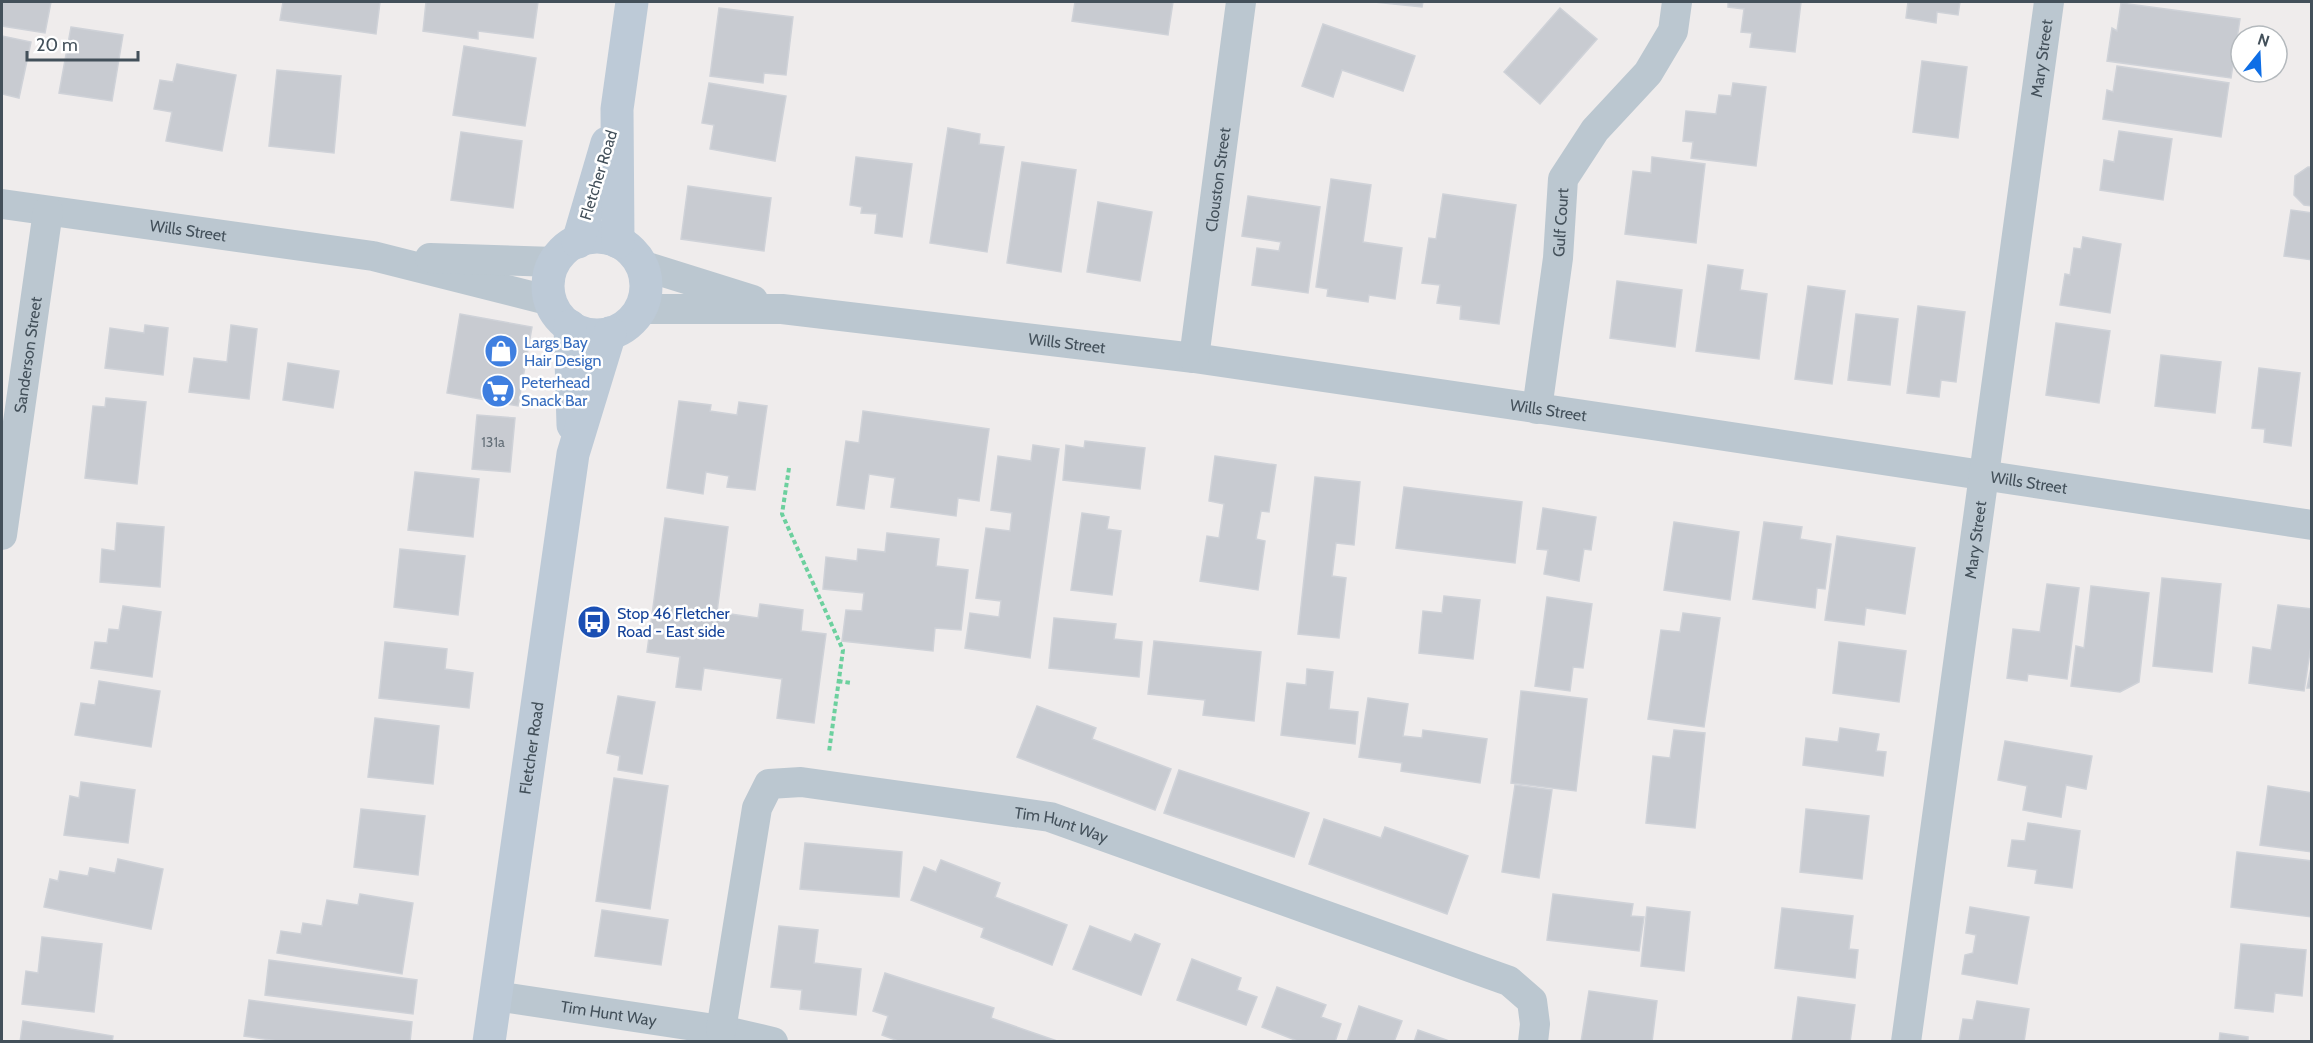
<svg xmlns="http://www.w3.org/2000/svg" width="2313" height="1043" viewBox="0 0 2313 1043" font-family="Cabin,sans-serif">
	<rect width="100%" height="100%" fill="#efecec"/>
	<!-- building -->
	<g fill="#c8cbd1" stroke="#cfd2d8" stroke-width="1.5">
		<polygon points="2,2 51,2 45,33 2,26"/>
		<polygon points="283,2 380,2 376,34 280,20"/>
		<polygon points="426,2 538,2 533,38 478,31 478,39 423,31"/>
		<polygon points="1075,2 1173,2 1168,35 1072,21"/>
		<polygon points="1374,2 1423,2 1422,7"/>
		<polygon points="1728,2 1801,2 1795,52 1750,47 1752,33 1741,32 1744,9 1728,7"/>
		<polygon points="1908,2 1960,2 1958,15 1937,12 1936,23 1906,18"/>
		<polygon points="2121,3 2240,19 2231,78 2107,61 2112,28 2117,31"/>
		<polygon points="719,8 793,17 786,75 764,73 763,83 710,76"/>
		<polygon points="1560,8 1597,39 1540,104 1504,72"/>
		<polygon points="1323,24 1415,56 1403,91 1342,70 1333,97 1302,86"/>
		<polygon points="71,27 123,35 112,101 59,93"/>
		<polygon points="2,36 31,42 19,98 2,94"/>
		<polygon points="464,46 536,58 525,126 453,115"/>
		<polygon points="1922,61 1967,67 1958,138 1913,132"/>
		<polygon points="177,64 236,75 222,151 166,141 172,112 154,109 160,80 173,82"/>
		<polygon points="2117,66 2229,83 2221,137 2103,119 2107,90 2113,92"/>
		<polygon points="277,70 341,76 334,153 269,146"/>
		<polygon points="709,83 786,96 775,161 710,149 714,125 702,123"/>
		<polygon points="1733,83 1766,87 1756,166 1691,158 1693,142 1683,141 1686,111 1716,114 1719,95 1731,96"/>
		<polygon points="948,128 980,134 979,144 1004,147 987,252 930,243"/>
		<polygon points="2119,131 2172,139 2163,200 2100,190 2104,160 2114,162"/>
		<polygon points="461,132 522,141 513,208 451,200"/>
		<polygon points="856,157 912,164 902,237 875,233 877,214 861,213 862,207 850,205"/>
		<polygon points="1652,157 1705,164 1696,243 1625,234 1633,171 1651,173"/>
		<polygon points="1022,162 1076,170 1061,272 1007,263"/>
		<polygon points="2308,167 2312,167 2312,206 2304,205 2294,195 2295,176"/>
		<polygon points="1331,179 1371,185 1363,242 1402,248 1395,299 1369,295 1368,302 1327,296 1328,289 1316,287"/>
		<polygon points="688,186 771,198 764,251 681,239"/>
		<polygon points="1443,194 1516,205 1499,324 1460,319 1461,306 1437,303 1440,285 1422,283 1429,238 1436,239"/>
		<polygon points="1248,196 1320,207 1308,293 1252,285 1257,248 1279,251 1281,242 1242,236"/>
		<polygon points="1098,202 1152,212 1140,281 1087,272"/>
		<polygon points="2291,210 2312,213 2312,260 2284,256"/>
		<polygon points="2083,237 2121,244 2110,313 2060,305 2065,274 2070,275 2074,248 2081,249"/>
		<polygon points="1708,265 1743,270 1740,290 1767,294 1759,359 1696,351"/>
		<polygon points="1617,281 1682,290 1675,347 1610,338"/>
		<polygon points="1808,286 1845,291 1832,384 1795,379"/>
		<polygon points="1918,306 1965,312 1956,382 1941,380 1939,397 1907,393"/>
		<polygon points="460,314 532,327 518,406 447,393"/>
		<polygon points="1856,314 1898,319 1890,385 1848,380"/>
		<polygon points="2056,323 2110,331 2099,403 2046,395"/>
		<polygon points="145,325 168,328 163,375 105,368 110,328 144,333"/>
		<polygon points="231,325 257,329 249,399 189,392 194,358 227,362"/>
		<polygon points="2161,355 2221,362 2215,413 2155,406"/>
		<polygon points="288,363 339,371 333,408 283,400"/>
		<polygon points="2259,368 2300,373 2291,446 2264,442 2265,429 2252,428"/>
		<polygon points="106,398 146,402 137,484 85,478 93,406 105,407"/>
		<polygon points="679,401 711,405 710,411 737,415 739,402 767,406 755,490 727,487 729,476 706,472 703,494 667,488"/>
		<polygon points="863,411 989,429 979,501 958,498 956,516 891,507 895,478 869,474 864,509 837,505 846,441 859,443"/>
		<polygon points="477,415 515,418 510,472 472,469"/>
		<polygon points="1085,441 1145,448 1140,489 1063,480 1066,445 1084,448"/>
		<polygon points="1033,445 1059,449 1030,658 965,648 970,613 999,617 1001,601 976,598 986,528 1010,531 1012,513 991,510 998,456 1031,461"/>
		<polygon points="1215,456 1276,465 1269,512 1261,511 1256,539 1265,541 1258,590 1200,581 1207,536 1219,538 1224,504 1209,501"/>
		<polygon points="415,472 479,479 473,537 408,530"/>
		<polygon points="1315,477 1360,482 1354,545 1336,543 1332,576 1346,578 1339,638 1298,634"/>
		<polygon points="1404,487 1522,502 1515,563 1396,548"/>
		<polygon points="1543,508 1596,517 1591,550 1584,549 1579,581 1544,574 1548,550 1537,549"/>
		<polygon points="1082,513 1109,517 1107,529 1121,531 1112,595 1071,590"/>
		<polygon points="665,518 728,527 717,612 758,618 760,604 803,610 801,631 826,634 814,723 777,718 782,679 704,668 701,690 676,687 680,657 647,652"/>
		<polygon points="1674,522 1739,532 1730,600 1664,590"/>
		<polygon points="1764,522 1802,527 1800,539 1831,544 1825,589 1817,588 1815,608 1753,599"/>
		<polygon points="117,523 164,527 160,587 100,582 102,549 115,551"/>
		<polygon points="887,533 939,539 936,566 968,570 961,630 935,628 933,651 842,641 846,610 862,611 864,593 823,589 826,557 857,561 858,549 885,552"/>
		<polygon points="1837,536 1915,548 1905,614 1866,608 1864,625 1825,620"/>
		<polygon points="400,549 465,556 458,615 394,607"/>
		<polygon points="2162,578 2221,584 2212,672 2153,666"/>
		<polygon points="2047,584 2079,588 2067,679 2028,674 2027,681 2007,678 2013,629 2040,632"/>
		<polygon points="2091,586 2149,593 2139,682 2120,692 2071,686 2076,646 2084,648"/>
		<polygon points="1444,596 1480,600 1473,659 1419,653 1423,611 1442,613"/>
		<polygon points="1547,597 1592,604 1583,668 1573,667 1570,691 1535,686"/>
		<polygon points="2278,605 2312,609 2312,639 2304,691 2249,683 2253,647 2271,650"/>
		<polygon points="123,606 161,612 152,677 91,668 95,642 107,643 109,629 119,630"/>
		<polygon points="1683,613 1720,618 1704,727 1648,719 1661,630 1680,632"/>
		<polygon points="1054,618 1116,624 1114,639 1142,642 1139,677 1049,668"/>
		<polygon points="1154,641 1261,652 1254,721 1203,715 1205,700 1148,694"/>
		<polygon points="385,642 447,649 445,669 473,673 469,708 379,698"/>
		<polygon points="1839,642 1906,651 1899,702 1833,693"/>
		<polygon points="2312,662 2312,688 2307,688"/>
		<polygon points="1307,669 1333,672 1329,709 1358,712 1355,744 1281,735 1287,683 1306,685"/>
		<polygon points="99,681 160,691 151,747 75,735 81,703 95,705"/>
		<polygon points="1521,691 1587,699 1576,791 1511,783"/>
		<polygon points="618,696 655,702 642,774 618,770 620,756 607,753"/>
		<polygon points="1368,698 1408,704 1403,736 1422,738 1423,730 1487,739 1480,783 1401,771 1402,763 1359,757"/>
		<polygon points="1037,706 1096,728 1092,739 1171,769 1155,810 1017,757"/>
		<polygon points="375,718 439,726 433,784 368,777"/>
		<polygon points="1840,728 1879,734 1876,751 1886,752 1883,776 1803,765 1806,738 1838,742"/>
		<polygon points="1674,730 1705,733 1695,828 1646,823 1653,756 1670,758"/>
		<polygon points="2005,741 2092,756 2086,789 2066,785 2061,817 2023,810 2027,786 1998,780"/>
		<polygon points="1179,770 1309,813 1294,857 1164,813"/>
		<polygon points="614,778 668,786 650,909 596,901"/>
		<polygon points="81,782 135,790 128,843 64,835 70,796 79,798"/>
		<polygon points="1515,785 1552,790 1539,878 1502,872"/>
		<polygon points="2268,786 2312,793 2312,852 2260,845"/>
		<polygon points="361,809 425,816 418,875 354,867"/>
		<polygon points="1806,809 1869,816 1862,879 1800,872"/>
		<polygon points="1324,819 1381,838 1385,827 1468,856 1447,914 1309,864"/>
		<polygon points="2028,823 2080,831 2072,888 2035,883 2037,870 2008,866 2012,840 2025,841"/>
		<polygon points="805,843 902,852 899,897 800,889"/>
		<polygon points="2237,852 2312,861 2312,917 2231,907"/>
		<polygon points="118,859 163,869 151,929 44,907 50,879 58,881 60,871 88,876 90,868 115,873"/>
		<polygon points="941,860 1000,883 995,897 1067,925 1052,965 981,937 984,928 911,900 924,867 936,872"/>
		<polygon points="360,894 413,903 402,974 277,953 281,931 301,934 303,923 322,926 327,900 358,905"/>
		<polygon points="1553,894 1633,904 1631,916 1644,917 1639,951 1547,940"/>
		<polygon points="1647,907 1690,912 1684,971 1641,966"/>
		<polygon points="1970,907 2029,917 2017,984 1962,974 1965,955 1973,953 1976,935 1966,933"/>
		<polygon points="1782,908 1853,916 1849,949 1858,950 1855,978 1775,968"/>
		<polygon points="602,910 668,920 661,965 595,956"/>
		<polygon points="779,926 818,930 814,963 861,969 856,1015 800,1009 802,990 771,987"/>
		<polygon points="1090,926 1131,942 1135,934 1160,944 1141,995 1073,969"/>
		<polygon points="42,937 102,944 94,1012 22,1004 26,971 38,973"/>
		<polygon points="2241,944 2306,950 2302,996 2275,993 2273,1012 2235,1008"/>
		<polygon points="1192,959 1241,978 1237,990 1257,997 1246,1025 1177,1000"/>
		<polygon points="269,960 417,980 413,1014 265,995"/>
		<polygon points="885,973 994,1008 991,1018 1060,1042 901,1042 882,1035 888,1016 873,1011"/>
		<polygon points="1277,987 1326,1005 1321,1017 1341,1024 1335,1042 1300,1042 1262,1027"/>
		<polygon points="1589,991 1657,1001 1652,1042 1581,1042"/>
		<polygon points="1798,997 1855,1005 1850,1042 1792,1042"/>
		<polygon points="249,1000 412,1022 410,1042 284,1042 244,1036"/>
		<polygon points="1977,1001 2029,1009 2024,1042 1959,1042 1963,1019 1973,1020"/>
		<polygon points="1359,1006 1402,1021 1394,1042 1347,1042"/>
		<polygon points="23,1021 113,1036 112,1042 20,1042"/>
		<polygon points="1418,1030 1452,1042 1414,1042"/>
		<polygon points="2220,1033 2248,1037 2248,1042 2219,1042"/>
	</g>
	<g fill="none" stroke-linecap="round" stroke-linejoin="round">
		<!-- path -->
		<g stroke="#6cd09e" stroke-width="4" stroke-dasharray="4.5 3" stroke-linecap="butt">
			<polyline points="789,468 782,514 843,650 829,752"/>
			<polyline points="838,681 851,683"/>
		</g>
		<!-- street -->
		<g stroke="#bbc7d0" stroke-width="30">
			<path id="s1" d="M2 204 373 256 551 301"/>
			<polyline points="430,258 555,262"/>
			<polyline points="641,265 753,300"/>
			<path id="s2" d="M641 309H782L1194 358 1652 425 2312 525"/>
			<path id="s3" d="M1194 358 1241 2"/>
			<path id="s4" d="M1537 409 1558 258 1563 179 1595 130 1648 73 1673 31 1677 2"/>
			<path id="s5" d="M2 535 48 211"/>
			<path id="s6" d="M496 996 721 1030 773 1042"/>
			<path id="s7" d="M721 1030 757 808 769 784 801 782 1050 817 1509 981 1532 1001 1535 1024 1533 1042"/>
			<path id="s8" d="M1906 1042 2049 2"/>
		</g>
		<!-- secondary -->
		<g stroke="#bdcad7" stroke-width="33">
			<circle cx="597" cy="286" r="49"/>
			<polyline points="578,242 607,143"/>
			<polyline points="618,242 617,109 632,2"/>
			<polyline points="570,326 573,425"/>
			<path id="s9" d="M489 1042 573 454 610 333"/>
		</g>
	</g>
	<!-- icons -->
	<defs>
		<symbol id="shop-disc" viewBox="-11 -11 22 22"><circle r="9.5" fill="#3f7fe0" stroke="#fff"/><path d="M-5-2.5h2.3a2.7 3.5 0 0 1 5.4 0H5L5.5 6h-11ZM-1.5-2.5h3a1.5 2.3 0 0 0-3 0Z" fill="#fff"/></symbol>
		<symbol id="supermarket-disc" viewBox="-11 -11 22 22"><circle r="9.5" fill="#3f7fe0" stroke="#fff"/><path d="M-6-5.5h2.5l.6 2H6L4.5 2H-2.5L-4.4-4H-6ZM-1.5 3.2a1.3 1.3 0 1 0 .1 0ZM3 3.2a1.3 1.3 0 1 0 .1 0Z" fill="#fff"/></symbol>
		<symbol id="bus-disc" viewBox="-11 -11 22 22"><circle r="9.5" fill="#1a4fb4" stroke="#fff"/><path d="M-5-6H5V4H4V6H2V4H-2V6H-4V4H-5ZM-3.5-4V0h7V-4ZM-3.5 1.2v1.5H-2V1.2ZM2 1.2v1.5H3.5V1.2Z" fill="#fff"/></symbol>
	</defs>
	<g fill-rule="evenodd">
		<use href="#shop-disc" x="482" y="332" width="38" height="38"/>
		<use href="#supermarket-disc" x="479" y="372" width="38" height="38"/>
		<use href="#bus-disc" x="575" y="603" width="38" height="38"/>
	</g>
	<g text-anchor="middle" stroke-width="5" stroke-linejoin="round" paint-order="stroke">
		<!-- number labels -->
		<g font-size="14" fill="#646f78">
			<text x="493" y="447">131a</text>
		</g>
		<!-- street labels -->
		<g font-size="16" fill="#43505a" stroke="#fff">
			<text dy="6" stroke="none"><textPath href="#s8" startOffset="993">Mary Street</textPath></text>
			<text transform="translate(598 175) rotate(-73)" y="6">Fletcher Road</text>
			<text dy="6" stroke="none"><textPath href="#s3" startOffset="180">Clouston Street</textPath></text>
			<text dy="6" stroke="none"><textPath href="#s4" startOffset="188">Gulf Court</textPath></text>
			<text dy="6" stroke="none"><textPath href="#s1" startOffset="188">Wills Street</textPath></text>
			<text dy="6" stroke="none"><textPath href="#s2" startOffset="428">Wills Street</textPath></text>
			<text dy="6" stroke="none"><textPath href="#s5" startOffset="182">Sanderson Street</textPath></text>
			<text dy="6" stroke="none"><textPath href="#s2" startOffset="914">Wills Street</textPath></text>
			<text dy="6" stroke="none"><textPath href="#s2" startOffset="1400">Wills Street</textPath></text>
			<text dy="6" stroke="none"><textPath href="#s8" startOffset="507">Mary Street</textPath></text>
			<text dy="6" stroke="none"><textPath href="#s9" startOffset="297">Fletcher Road</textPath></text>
			<text dy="6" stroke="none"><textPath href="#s7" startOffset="548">Tim Hunt Way</textPath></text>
			<text dy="6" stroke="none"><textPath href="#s6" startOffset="114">Tim Hunt Way</textPath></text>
		</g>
		<!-- shop labels -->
		<g font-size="16" fill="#366cbe" stroke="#fff" text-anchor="start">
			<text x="524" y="348">Largs Bay<tspan x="524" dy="18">Hair Design</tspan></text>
			<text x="521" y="388">Peterhead<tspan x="521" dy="18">Snack Bar</tspan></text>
		</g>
		<!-- transit labels -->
		<g font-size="16" fill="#164399" stroke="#fff" text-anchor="start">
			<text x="617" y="619">Stop 46 Fletcher<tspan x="617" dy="18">Road - East side</tspan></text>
		</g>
	</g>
	<!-- border -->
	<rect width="2313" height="1043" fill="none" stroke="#43505a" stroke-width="6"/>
	<!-- north arrow -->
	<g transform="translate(2259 54) rotate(18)"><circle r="28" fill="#ffffff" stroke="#b4b9bd" stroke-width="1.5"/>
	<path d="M0-4.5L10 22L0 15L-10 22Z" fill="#0e6ee6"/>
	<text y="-9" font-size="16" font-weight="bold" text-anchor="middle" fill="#43505a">N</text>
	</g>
	<!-- scale -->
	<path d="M27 51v9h111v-9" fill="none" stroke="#43505a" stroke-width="3"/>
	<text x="36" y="51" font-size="18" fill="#43505a" stroke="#ffffff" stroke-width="4.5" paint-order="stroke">20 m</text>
</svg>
